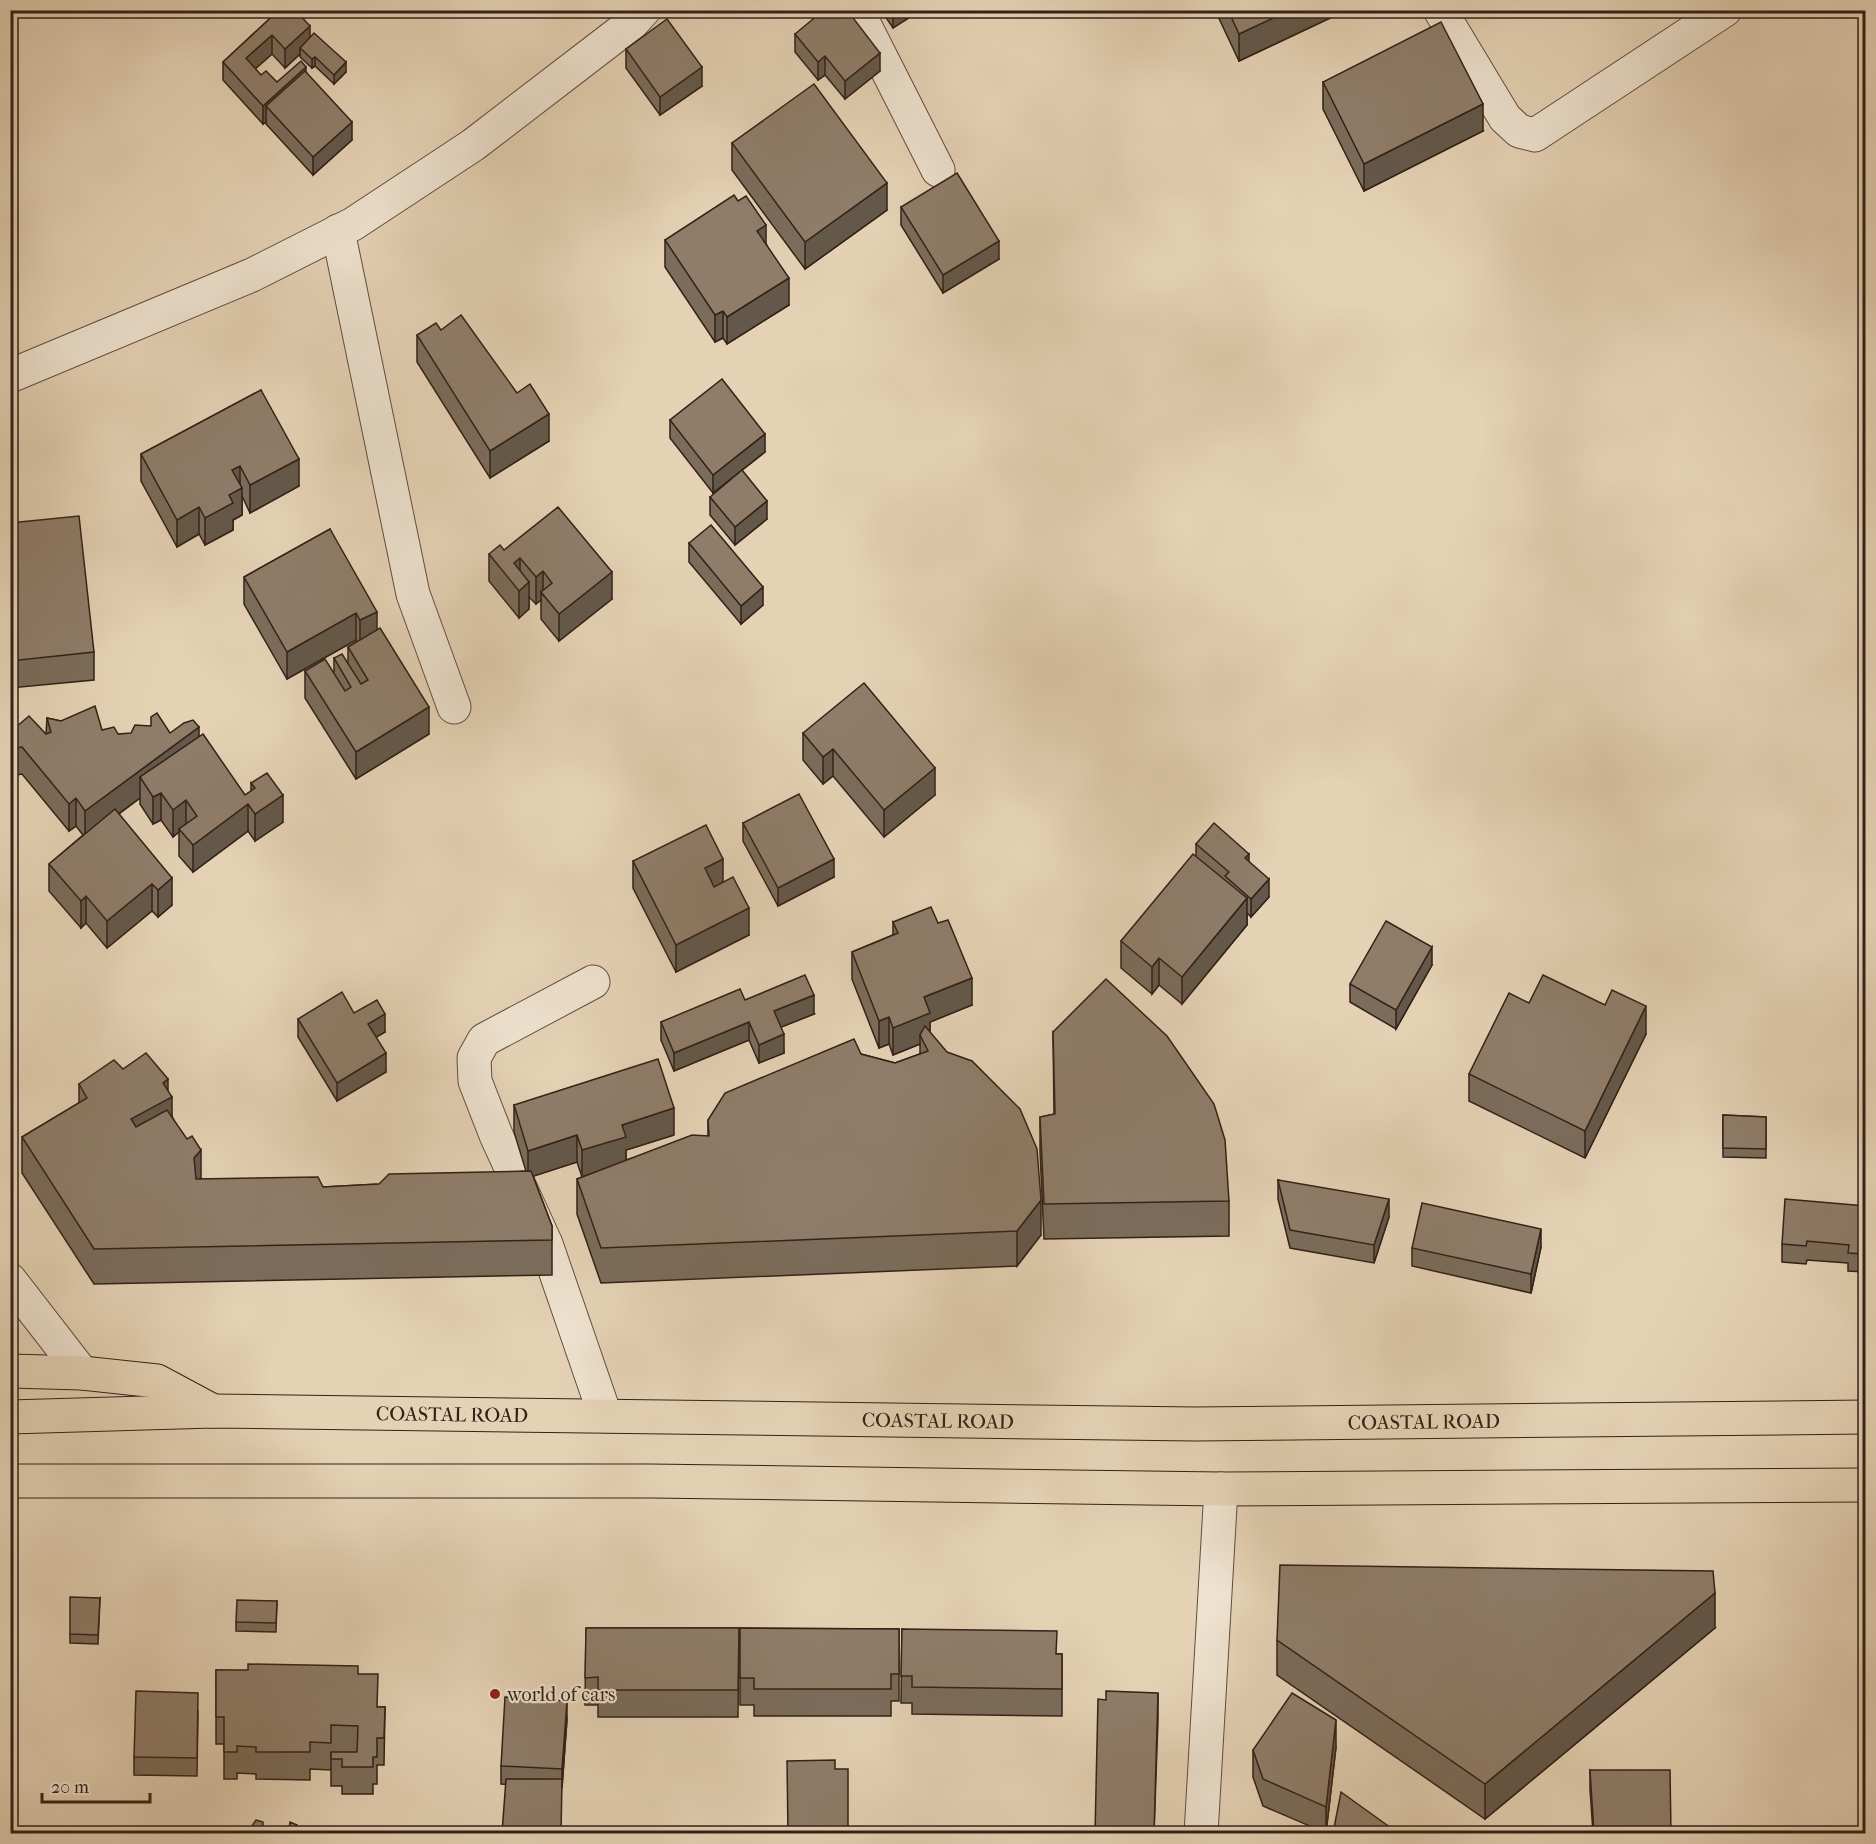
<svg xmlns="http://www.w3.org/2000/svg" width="1876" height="1844" viewBox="0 0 1876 1844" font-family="'IM FELL French Canon',serif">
	<rect width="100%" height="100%" fill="#e5d2b5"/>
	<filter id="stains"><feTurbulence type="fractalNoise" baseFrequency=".00333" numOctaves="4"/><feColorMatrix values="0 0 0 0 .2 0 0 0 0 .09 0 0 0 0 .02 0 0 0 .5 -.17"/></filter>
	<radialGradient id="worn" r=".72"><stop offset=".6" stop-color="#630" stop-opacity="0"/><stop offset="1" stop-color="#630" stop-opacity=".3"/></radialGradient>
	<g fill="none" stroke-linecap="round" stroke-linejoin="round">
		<defs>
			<g id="minor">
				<polyline points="857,10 938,170"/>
				<polyline points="1440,10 1505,118 1519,131 1535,135 1725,10"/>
				<polyline points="338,231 413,594 454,707"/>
				<polyline points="10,376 252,275 353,224 473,145 632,23 644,10"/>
				<polyline points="593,982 484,1040 474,1058 475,1081 496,1135 546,1244 605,1415"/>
				<polyline points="10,1280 82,1373"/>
				<polyline points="1201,1834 1221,1489"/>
			</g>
			<g id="trunk">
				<polyline points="10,1371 82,1373 157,1381 213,1411"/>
				<path id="s1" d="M10 1417 213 1411 1195 1424 1866 1417"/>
				<polyline points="10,1481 650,1481 1221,1489 1866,1485"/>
			</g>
		</defs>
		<!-- minor casing -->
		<use href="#minor" stroke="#5f4d3f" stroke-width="35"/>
		<!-- trunk casing -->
		<use href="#trunk" stroke="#322118" stroke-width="35"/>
		<!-- minor -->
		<use href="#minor" stroke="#eee2cf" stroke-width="33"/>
		<!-- trunk -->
		<use href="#trunk" stroke="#e5d2b5" stroke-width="33"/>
	</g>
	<!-- wall -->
	<g fill="#7b6c5b" stroke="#322118" stroke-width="1.5">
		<polygon points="279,10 310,37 346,72 334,84 315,66 312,68 300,57 300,54 285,68 272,54 255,69 261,75 277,82 306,72 352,140 313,175 266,124 266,122 263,124 223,80 223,62"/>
		<polygon points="881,10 921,10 893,28"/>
		<polygon points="1215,10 1347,10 1239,61"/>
		<polygon points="795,34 880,71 845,99 825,75 818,80 795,52"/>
		<polygon points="626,49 702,86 660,115 626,68"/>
		<polygon points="1323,82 1483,131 1364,191 1323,109"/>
		<polygon points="732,143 887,210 805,269 732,170"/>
		<polygon points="901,207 999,259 943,293 901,225"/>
		<polygon points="665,240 766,243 789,305 727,344 723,338 715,342 665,267"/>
		<polygon points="441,330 549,441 490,478 417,362 417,335"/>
		<polygon points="261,390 299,486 250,513 242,496 242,515 233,520 233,530 205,545 199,534 177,547 141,481 141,454"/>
		<polygon points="670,420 765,452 713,493 670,438"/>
		<polygon points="710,497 767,519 735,545 710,515"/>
		<polygon points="10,523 94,652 94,680 10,688"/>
		<polygon points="330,529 377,630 429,734 356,779 305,698 305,671 334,672 334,658 348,664 348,647 357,642 356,640 287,679 244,604 244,577"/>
		<polygon points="689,543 763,605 741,624 689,562"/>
		<polygon points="504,550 612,599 559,641 541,619 541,600 536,604 529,597 529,609 519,618 489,581 489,554"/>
		<polygon points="47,718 118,734 170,733 199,736 245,795 251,791 251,783 283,822 255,841 248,831 193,872 179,856 179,832 173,837 161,820 153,824 140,804 140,798 119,814 172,905 158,917 152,911 107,948 86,923 81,928 49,891 49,864 83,835 76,826 69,831 22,774 10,776 10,728 46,734"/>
		<polygon points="803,733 935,795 884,837 833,776 823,784 803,760"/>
		<polygon points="743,823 834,877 778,906 743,841"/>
		<polygon points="1196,844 1249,862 1269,897 1251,917 1247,913 1247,925 1182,1004 1159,985 1152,994 1121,968 1121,941 1196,856"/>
		<polygon points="633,861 723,882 749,935 676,972 633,888"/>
		<polygon points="893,922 972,1005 930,1022 930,1032 1041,1235 1017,1266 601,1283 577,1214 577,1179 582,1177 577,1162 533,1176 552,1226 552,1275 94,1284 22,1173 22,1137 79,1103 79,1084 123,1069 168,1092 172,1116 201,1179 323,1187 379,1184 526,1171 514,1132 514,1105 674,1135 626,1150 626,1160 708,1136 708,1120 861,1054 895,1063 920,1054 920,1044 893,1055 889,1044 879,1048 852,979 852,952 893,935"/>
		<polygon points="1432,965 1396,1029 1350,1002 1350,984"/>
		<polygon points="745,1000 814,1014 781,1027 784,1053 759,1063 749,1040 674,1071 661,1040 661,1022"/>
		<polygon points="1529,1003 1646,1034 1585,1158 1469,1101 1469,1074"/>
		<polygon points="354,1013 385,1032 376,1037 386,1072 337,1101 298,1037 298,1019"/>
		<polygon points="1053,1032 1229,1201 1229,1236 1044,1239 1040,1152 1040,1117 1054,1114"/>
		<polygon points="1723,1115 1766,1117 1766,1158 1723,1157"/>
		<polygon points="1278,1180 1389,1217 1374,1263 1290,1248 1278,1199"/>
		<polygon points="1866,1206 1866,1293 1865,1272 1848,1271 1848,1263 1807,1260 1806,1264 1782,1262 1782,1244"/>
		<polygon points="1541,1247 1531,1293 1412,1266 1412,1248"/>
		<polygon points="100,1598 98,1644 70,1643 70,1634"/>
		<polygon points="277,1601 276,1632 236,1631 236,1622"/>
		<polygon points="586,1628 739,1628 738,1717 598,1717 598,1705 585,1705"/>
		<polygon points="740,1628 899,1629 899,1701 891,1701 891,1716 754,1716 754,1705 740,1705"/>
		<polygon points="1715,1628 1485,1819 1277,1675 1277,1640"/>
		<polygon points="902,1629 1057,1654 1062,1654 1062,1716 912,1714 912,1703 901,1703"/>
		<polygon points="216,1670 358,1674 377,1707 385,1707 384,1765 377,1765 377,1784 373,1784 373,1794 342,1794 342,1786 331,1786 331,1752 331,1770 310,1769 310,1780 256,1779 256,1774 237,1773 237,1779 224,1779 224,1744 216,1744"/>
		<polygon points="198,1711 197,1776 134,1775 134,1757"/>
		<polygon points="567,1719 562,1788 501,1784 501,1766"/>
		<polygon points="1336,1747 1326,1833 1263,1806 1253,1777 1253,1750"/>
		<polygon points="1590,1770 1671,1833 1593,1833 1590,1789"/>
	</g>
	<!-- shaded-wall -->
	<g fill="#64584a" stroke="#322118" stroke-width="1.5">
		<polygon points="893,10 921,10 893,28"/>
		<polygon points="1290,10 1347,10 1239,61 1239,34"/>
		<polygon points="310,26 310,45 300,48 300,54 285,68 285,49"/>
		<polygon points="272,35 272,54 246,77 246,58"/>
		<polygon points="880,53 880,71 845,99 845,81"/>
		<polygon points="825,56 825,75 818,80 818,62"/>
		<polygon points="315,57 315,66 312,68 312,59"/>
		<polygon points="346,62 346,72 334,84 334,75"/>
		<polygon points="306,67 306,85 266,106 266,122 263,124 263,106"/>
		<polygon points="702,67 702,86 660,115 660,97"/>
		<polygon points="1483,104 1483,131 1364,191 1364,164"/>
		<polygon points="352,122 352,140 313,175 313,157"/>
		<polygon points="887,183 887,210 805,269 805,242"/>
		<polygon points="766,225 766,252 757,231"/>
		<polygon points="999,241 999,259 943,293 943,275"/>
		<polygon points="789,278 789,305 727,344 727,317"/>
		<polygon points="723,311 723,338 715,342 715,315"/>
		<polygon points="549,414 549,441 490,478 490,451"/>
		<polygon points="765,434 765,452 713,493 713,475"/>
		<polygon points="299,459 299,486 250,513 250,485"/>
		<polygon points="240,466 240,489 242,488 242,515 233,520 233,530 205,545 205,518 229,495 232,470"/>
		<polygon points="767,501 767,519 735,545 735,527"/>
		<polygon points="199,507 199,534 177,547 177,520"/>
		<polygon points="520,558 520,585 514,563"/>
		<polygon points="543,571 543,595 541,592 541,600 536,604 536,577"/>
		<polygon points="612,572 612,599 559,641 559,614"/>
		<polygon points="529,582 529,609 519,618 519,591"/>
		<polygon points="763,587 763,605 741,624 741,606"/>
		<polygon points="377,612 377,639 360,647 360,620"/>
		<polygon points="356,613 356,640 287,679 287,652"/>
		<polygon points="429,707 429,734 356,779 356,752"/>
		<polygon points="199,727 199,754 140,777 140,798 85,838 85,811"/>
		<polygon points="833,749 833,776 823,784 823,757"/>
		<polygon points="935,768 935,795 884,837 884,810"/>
		<polygon points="161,793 161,820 153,824 153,797"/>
		<polygon points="283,795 283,822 255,841 255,814"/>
		<polygon points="76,798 76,826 69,831 69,804"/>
		<polygon points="186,800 186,827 179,829 179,832 173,837 173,810"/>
		<polygon points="248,804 248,831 193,872 193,845"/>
		<polygon points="1249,854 1249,872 1245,858"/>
		<polygon points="723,859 723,886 705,895 705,868"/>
		<polygon points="834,859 834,877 778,906 778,888"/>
		<polygon points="172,878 172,905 158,917 158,890"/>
		<polygon points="1269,879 1269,897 1251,917 1251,899"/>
		<polygon points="152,884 152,911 107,948 107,921"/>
		<polygon points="86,896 86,923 81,928 81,901"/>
		<polygon points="1247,898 1247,925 1182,1004 1182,977"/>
		<polygon points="749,908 749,935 676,972 676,945"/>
		<polygon points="1432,947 1432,965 1396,1029 1396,1010"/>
		<polygon points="1159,958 1159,985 1152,994 1152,967"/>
		<polygon points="972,978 972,1005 930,1022 930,1040 920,1035 920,1044 893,1055 893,1028 924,997"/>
		<polygon points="814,995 814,1014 774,1030 774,1011"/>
		<polygon points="1646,1006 1646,1034 1585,1158 1585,1131"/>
		<polygon points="385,1014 385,1032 368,1042 368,1024"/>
		<polygon points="889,1017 889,1044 879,1048 879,1021"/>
		<polygon points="749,1022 749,1040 674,1071 674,1053"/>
		<polygon points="784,1034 784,1053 759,1063 759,1045"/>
		<polygon points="386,1053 386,1072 337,1101 337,1083"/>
		<polygon points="168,1079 168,1099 172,1097 172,1132 131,1154 131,1119 163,1083"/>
		<polygon points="674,1108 674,1135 626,1150 626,1164 582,1177 582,1150 622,1125"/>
		<polygon points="577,1135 577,1162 528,1178 528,1151"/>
		<polygon points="201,1150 201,1185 194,1193 194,1158"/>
		<polygon points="1389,1199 1389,1217 1374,1263 1374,1245"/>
		<polygon points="1041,1200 1041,1235 1017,1266 1017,1231"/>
		<polygon points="1541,1229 1541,1247 1531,1293 1531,1274"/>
		<polygon points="1715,1593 1715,1628 1485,1819 1485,1784"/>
		<polygon points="1158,1693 1158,1720 1154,1833"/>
		<polygon points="567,1701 567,1719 562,1788 562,1769"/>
		<polygon points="1336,1720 1336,1747 1326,1833 1326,1807"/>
	</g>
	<!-- building -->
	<g fill="#8f7d6a" stroke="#322118" stroke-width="1.5">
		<polygon points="279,10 295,10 310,26 285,49 272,35 246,58 261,75 266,71 277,82 301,61 306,67 263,106 223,62"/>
		<polygon points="824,10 847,10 880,53 845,81 825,56 818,62 795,34"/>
		<polygon points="1228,10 1290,10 1239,34"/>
		<polygon points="667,19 702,67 660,97 626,49"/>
		<polygon points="1441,22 1483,104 1364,164 1323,82"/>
		<polygon points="314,33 346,62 334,75 315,57 312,59 300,48"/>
		<polygon points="305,71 352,122 313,157 266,106"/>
		<polygon points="814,84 887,183 805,242 732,143"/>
		<polygon points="957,173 999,241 943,275 901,207"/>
		<polygon points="734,195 738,201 746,196 766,225 757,231 789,278 727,317 723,311 715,315 665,240"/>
		<polygon points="461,315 517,393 530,384 549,414 490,451 417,335 436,323 441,330"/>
		<polygon points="722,379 765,434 713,475 670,420"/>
		<polygon points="261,390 299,459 250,485 240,466 232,470 242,488 229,495 233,503 205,518 199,507 177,520 141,454"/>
		<polygon points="742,470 767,501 735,527 710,497"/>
		<polygon points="558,507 612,572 559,614 541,592 552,583 543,571 536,577 520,558 514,563 529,582 519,591 489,554 500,545 504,550"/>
		<polygon points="79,516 94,652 10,661 10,523"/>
		<polygon points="711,525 763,587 741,606 689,543"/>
		<polygon points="330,529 377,612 360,620 356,613 287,652 244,577"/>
		<polygon points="380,628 429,707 356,752 305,671 325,659 345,691 351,687 334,658 342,654 361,684 368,680 348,647"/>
		<polygon points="864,683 935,768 884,810 833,749 823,757 803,733"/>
		<polygon points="95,706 102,730 114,727 118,734 131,733 135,725 151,726 151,717 157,713 170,733 184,723 193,720 199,727 85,811 76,798 69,804 22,747 10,749 10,728 15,728 29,716 46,734 51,732 47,718 61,721"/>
		<polygon points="203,734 245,795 255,788 251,783 267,773 283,795 255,814 248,804 193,845 179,829 197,816 186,800 173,810 161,793 153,797 140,777"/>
		<polygon points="799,794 834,859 778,888 743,823"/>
		<polygon points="115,809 172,878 158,890 152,884 107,921 86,896 81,901 49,864"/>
		<polygon points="1214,823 1249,854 1245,858 1269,879 1251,899 1225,876 1229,872 1196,844"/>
		<polygon points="706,825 723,859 705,868 714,887 733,877 749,908 676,945 633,861"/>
		<polygon points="1193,854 1247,898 1182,977 1159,958 1152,967 1121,941"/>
		<polygon points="931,907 938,923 948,920 972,978 924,997 930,1013 893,1028 889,1017 879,1021 852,952 898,933 893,922"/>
		<polygon points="1386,921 1432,947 1396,1010 1350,984"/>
		<polygon points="805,975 814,995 774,1011 784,1034 759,1045 749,1022 674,1053 661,1022 740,989 745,1000"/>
		<polygon points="1543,975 1605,1005 1612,990 1646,1006 1585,1131 1469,1074 1509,993 1529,1003"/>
		<polygon points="1106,979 1167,1036 1214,1104 1225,1140 1229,1201 1044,1204 1040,1117 1055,1114 1053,1032"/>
		<polygon points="342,992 354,1013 377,1000 385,1014 368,1024 386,1053 337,1083 298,1019"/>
		<polygon points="925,1026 947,1052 972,1061 1020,1109 1037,1149 1041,1200 1017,1231 601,1248 577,1179 692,1135 709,1136 708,1120 725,1093 854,1039 861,1054 895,1063 928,1051 920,1035"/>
		<polygon points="146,1053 168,1079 163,1083 172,1097 131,1119 136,1127 167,1110 187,1139 192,1136 201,1150 194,1158 196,1179 318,1177 323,1187 379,1184 389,1174 531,1171 552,1226 552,1240 94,1249 22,1137 87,1098 79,1084 114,1060 123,1069"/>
		<polygon points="658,1059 674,1108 622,1125 626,1137 582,1150 577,1135 528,1151 514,1105"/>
		<polygon points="1723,1115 1766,1117 1766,1149 1723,1148"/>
		<polygon points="1278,1180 1389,1199 1374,1245 1290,1230"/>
		<polygon points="1785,1199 1866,1206 1865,1254 1848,1253 1849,1245 1807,1241 1806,1246 1782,1244"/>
		<polygon points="1422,1203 1541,1229 1531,1274 1412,1248"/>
		<polygon points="1280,1565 1713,1571 1715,1593 1485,1784 1277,1640"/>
		<polygon points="70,1597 100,1598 98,1635 70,1634"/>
		<polygon points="237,1600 277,1601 276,1623 236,1622"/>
		<polygon points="586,1628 739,1628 738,1690 598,1690 598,1677 585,1678"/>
		<polygon points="740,1628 899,1629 899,1674 891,1674 891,1689 754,1689 754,1678 740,1678"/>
		<polygon points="902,1629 1057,1631 1056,1654 1062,1654 1062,1689 912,1687 912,1676 901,1676"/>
		<polygon points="248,1664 358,1666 358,1674 378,1674 377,1707 385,1707 384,1738 377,1738 377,1757 373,1757 373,1767 342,1767 342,1759 331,1759 331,1752 357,1752 358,1726 331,1725 331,1743 310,1742 310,1752 256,1752 256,1747 237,1746 237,1752 224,1752 224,1717 216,1717 216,1670 248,1670"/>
		<polygon points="136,1691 198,1693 197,1758 134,1757"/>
		<polygon points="1106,1691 1158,1693 1154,1833 1095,1833 1098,1699 1106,1700"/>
		<polygon points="1292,1693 1336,1720 1326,1807 1263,1779 1253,1750"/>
		<polygon points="505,1697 567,1701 562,1769 501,1766"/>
		<polygon points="835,1760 835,1769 848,1769 848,1833 788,1833 787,1761"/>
		<polygon points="1590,1770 1670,1770 1671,1833 1594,1833"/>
		<polygon points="506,1779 562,1779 561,1833 502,1833"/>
		<polygon points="1341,1792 1398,1833 1333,1833"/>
		<polygon points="256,1820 263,1822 263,1829 289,1829 290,1822 297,1825 295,1832 299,1833 251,1833 249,1830"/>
	</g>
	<!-- markers -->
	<circle fill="#8f2418" stroke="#eee2cf" stroke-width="2" cx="495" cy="1694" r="6"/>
	<g text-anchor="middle" stroke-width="4.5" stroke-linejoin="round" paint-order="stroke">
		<!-- street labels -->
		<g font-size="20" fill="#322118" stroke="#eee2cf">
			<text dy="7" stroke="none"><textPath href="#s1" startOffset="442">COASTAL ROAD</textPath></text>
			<text dy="7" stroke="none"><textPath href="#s1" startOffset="928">COASTAL ROAD</textPath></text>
			<text dy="7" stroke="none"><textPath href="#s1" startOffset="1414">COASTAL ROAD</textPath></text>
		</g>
		<!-- poi labels -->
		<g font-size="20" fill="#322118" stroke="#eee2cf" text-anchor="start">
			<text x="507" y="1701">world of cars</text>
		</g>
	</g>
	<!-- margin -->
	<rect width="1876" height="1844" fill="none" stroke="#e5d2b5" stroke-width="36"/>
	<rect x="12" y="12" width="1852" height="1820" fill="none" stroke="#322118" stroke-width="3"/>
	<rect x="18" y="18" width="1840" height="1808" fill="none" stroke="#322118" stroke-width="1.5"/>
	<!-- scale -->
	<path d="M42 1793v9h108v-9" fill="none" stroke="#322118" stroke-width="3"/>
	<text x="51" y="1793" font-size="18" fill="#322118" stroke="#eee2cf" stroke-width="4.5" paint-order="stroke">20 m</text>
	<rect width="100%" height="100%" filter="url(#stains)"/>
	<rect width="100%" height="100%" fill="url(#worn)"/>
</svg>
